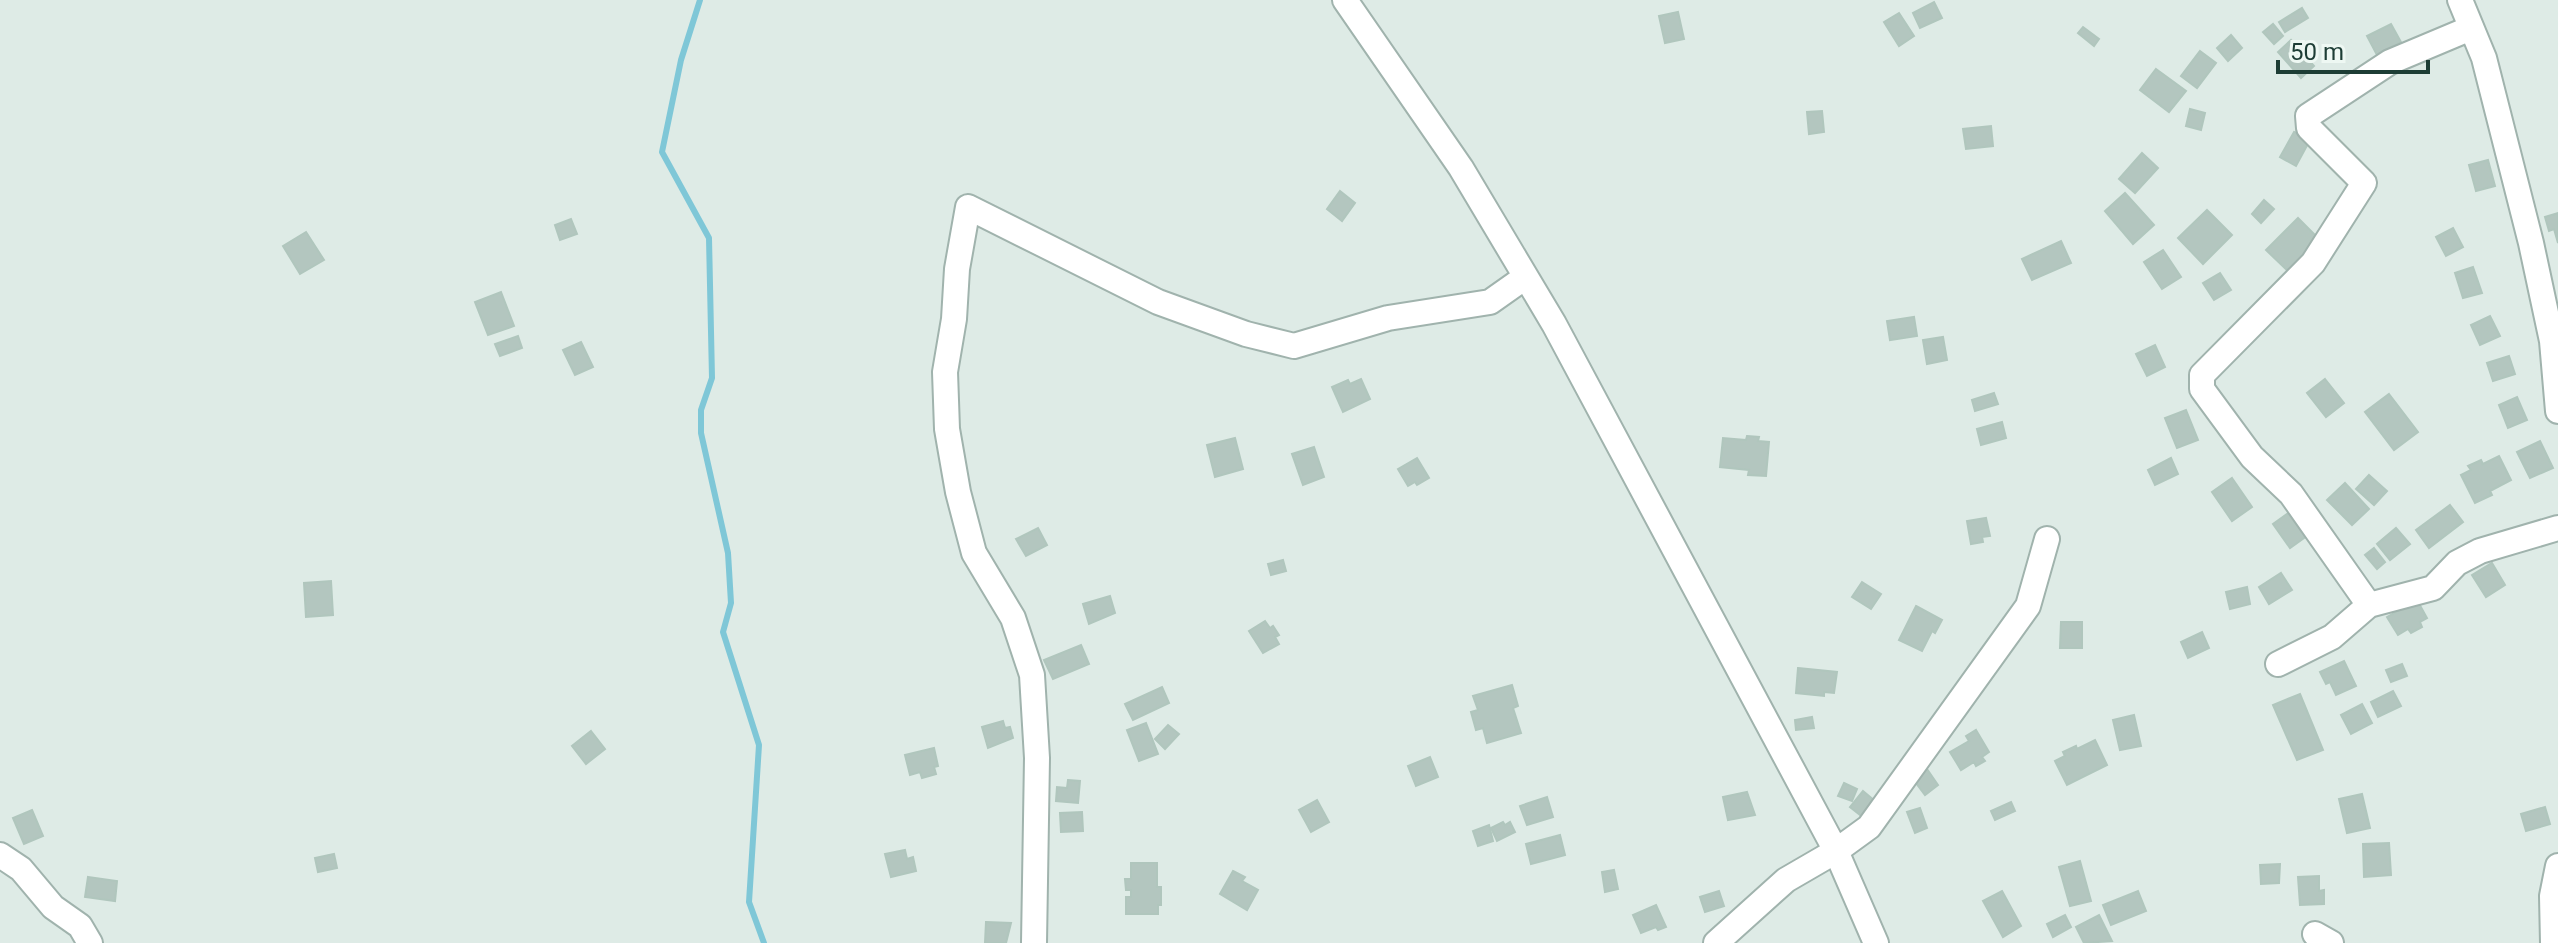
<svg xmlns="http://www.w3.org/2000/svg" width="2558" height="943" viewBox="0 0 2558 943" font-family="Roboto,sans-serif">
	<rect width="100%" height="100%" fill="#deebe6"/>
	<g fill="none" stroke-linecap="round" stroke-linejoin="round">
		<!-- stream -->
		<polyline stroke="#7fc7d7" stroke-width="6" points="700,0 681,60 662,152 709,238 712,378 701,410 701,433 728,553 731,603 723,632 759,745 749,902 764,943"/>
	</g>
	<!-- building -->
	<g fill="#b3c6bf" stroke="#b0c6bd" stroke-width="2">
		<polygon points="1934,2 1942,18 1920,28 1913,13"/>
		<polygon points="2302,8 2308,18 2285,32 2279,22"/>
		<polygon points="1678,12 1684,39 1665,43 1659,16"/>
		<polygon points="1899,13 1914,36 1899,46 1884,22"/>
		<polygon points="2273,24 2283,36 2274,44 2263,32"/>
		<polygon points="2391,24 2401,42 2377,55 2367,36"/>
		<polygon points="2083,27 2099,39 2094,46 2078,33"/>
		<polygon points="2231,35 2242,48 2228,61 2217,48"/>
		<polygon points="2291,40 2314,66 2301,78 2278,52"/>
		<polygon points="2200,51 2216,63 2197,88 2181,76"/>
		<polygon points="2156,69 2186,91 2169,112 2140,90"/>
		<polygon points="2190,109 2205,113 2201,130 2186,126"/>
		<polygon points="1822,111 1824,132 1809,134 1807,112"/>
		<polygon points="1991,126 1993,146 1966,149 1963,129"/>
		<polygon points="2294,132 2310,140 2296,166 2280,157"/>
		<polygon points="2142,153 2158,168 2135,193 2119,179"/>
		<polygon points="2488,160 2495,186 2476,191 2469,165"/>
		<polygon points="1340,191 1355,203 1342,221 1327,209"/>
		<polygon points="2125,193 2154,225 2133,244 2105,211"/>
		<polygon points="2264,200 2274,209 2261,223 2252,214"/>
		<polygon points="2207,210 2232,235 2203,264 2178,238"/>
		<polygon points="2558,213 2558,243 2554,229 2549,231 2545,217"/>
		<polygon points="2298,218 2319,239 2300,259 2303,262 2291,274 2266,250"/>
		<polygon points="571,219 577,234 560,240 555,225"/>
		<polygon points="2453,228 2463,247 2446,256 2436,237"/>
		<polygon points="306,232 324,260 300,274 283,246"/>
		<polygon points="2061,241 2071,263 2032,280 2022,259"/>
		<polygon points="2163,250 2181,277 2162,289 2144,262"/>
		<polygon points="2473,267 2482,293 2463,298 2455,273"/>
		<polygon points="2220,273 2231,290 2214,300 2203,283"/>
		<polygon points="501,292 514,326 488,335 475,302"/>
		<polygon points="2490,316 2500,336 2480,345 2471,325"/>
		<polygon points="1914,317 1917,336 1890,340 1887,321"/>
		<polygon points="518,336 522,348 500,356 495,344"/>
		<polygon points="1943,337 1947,360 1927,364 1923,340"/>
		<polygon points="581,342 593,367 575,375 563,350"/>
		<polygon points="2155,345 2165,367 2147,376 2136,354"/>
		<polygon points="2509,356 2515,374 2493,381 2487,363"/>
		<polygon points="1361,379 1370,399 1343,412 1332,387 1348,380 1350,384"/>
		<polygon points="2325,379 2344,403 2326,417 2307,393"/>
		<polygon points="1994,393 1998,404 1975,411 1972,400"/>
		<polygon points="2389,394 2418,432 2394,450 2365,412"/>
		<polygon points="2517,397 2527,420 2508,428 2499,405"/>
		<polygon points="2186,410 2198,440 2177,448 2165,418"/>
		<polygon points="2002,422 2006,438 1981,445 1977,429"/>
		<polygon points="1747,436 1759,437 1758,441 1769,442 1766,476 1748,475 1749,470 1720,467 1723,438 1746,440"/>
		<polygon points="1235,438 1243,469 1215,477 1207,445"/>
		<polygon points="2540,441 2553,468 2530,478 2517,452"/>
		<polygon points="1314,447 1324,477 1303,485 1292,454"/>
		<polygon points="2499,456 2511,480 2490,491 2492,495 2475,503 2461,475 2471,470 2468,466 2481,460 2483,464"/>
		<polygon points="1417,458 1429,478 1417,485 1415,482 1408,486 1398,469"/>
		<polygon points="2171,458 2178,474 2155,485 2148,470"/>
		<polygon points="2369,475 2387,491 2374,505 2356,489"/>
		<polygon points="2232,478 2252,507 2232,521 2212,492"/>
		<polygon points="2345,483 2369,509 2352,525 2327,500"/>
		<polygon points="2450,505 2463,522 2429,548 2416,530"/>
		<polygon points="2294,509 2311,533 2290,548 2273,524"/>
		<polygon points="1986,518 1990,536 1982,537 1983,542 1971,544 1967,521"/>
		<polygon points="1038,528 1047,545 1026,556 1016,539"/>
		<polygon points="2396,528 2410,544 2390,560 2377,544"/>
		<polygon points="2374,548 2385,562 2377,569 2365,555"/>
		<polygon points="1283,560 1286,571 1271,575 1268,564"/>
		<polygon points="2492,563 2505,585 2486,597 2472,575"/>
		<polygon points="2281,573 2292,590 2269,604 2259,587"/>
		<polygon points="331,581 333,615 306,617 304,583"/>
		<polygon points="1862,582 1881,594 1871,609 1852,597"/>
		<polygon points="2247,587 2250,604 2230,609 2226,592"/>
		<polygon points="1110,596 1115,613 1089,624 1083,604"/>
		<polygon points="2417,600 2427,618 2420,622 2422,627 2411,633 2408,629 2398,635 2387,617"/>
		<polygon points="1916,606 1942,620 1935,633 1932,631 1922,651 1899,640"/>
		<polygon points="1265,621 1270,628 1273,626 1279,635 1275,637 1279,644 1263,653 1249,631"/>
		<polygon points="2061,622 2082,622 2082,648 2060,648"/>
		<polygon points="2202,632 2209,648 2188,658 2181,642"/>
		<polygon points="1081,645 1089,664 1053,679 1044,660"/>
		<polygon points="2344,661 2356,686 2336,695 2330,682 2326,684 2320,672"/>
		<polygon points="2402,664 2407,676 2391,682 2386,670"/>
		<polygon points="1798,668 1837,672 1834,693 1824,692 1824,696 1796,693"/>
		<polygon points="1512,685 1518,706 1513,708 1521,733 1487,743 1483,728 1476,730 1471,712 1478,710 1473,696"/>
		<polygon points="1162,687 1169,703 1133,720 1125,704"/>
		<polygon points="2393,691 2401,706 2378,717 2371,702"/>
		<polygon points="2300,694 2323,750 2297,760 2273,705"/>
		<polygon points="2362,704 2372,723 2351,734 2341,715"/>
		<polygon points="2134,715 2141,746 2120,750 2113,720"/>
		<polygon points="1812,717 1814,728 1796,730 1795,720"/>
		<polygon points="1003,721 1005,728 1010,727 1013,738 988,748 982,727"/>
		<polygon points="1146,723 1158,754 1139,761 1127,730"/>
		<polygon points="1168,725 1179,734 1165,749 1155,739"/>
		<polygon points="1976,730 1989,752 1982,757 1985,761 1976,766 1974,762 1961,770 1950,752 1969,741 1966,736"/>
		<polygon points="591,731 605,749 586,764 572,746"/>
		<polygon points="2095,740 2107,765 2067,785 2055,761 2065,756 2063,752 2076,746 2077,749"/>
		<polygon points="934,748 938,766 934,767 936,774 922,778 920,772 910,775 905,755"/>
		<polygon points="1430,757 1438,777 1416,786 1408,766"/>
		<polygon points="1927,769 1938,785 1925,795 1913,779"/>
		<polygon points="1068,780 1080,781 1078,803 1056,801 1057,787 1067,788"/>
		<polygon points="1844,783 1857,789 1852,801 1838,796"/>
		<polygon points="1863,791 1876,802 1864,818 1850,807"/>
		<polygon points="1747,792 1755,815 1728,820 1723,797"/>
		<polygon points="2362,794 2370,828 2347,833 2339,799"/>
		<polygon points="1547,797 1553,817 1527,825 1520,806"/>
		<polygon points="1317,800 1329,822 1311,832 1299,810"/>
		<polygon points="2011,802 2015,811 1995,820 1991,811"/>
		<polygon points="2545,807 2550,824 2526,831 2521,814"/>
		<polygon points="1920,808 1927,828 1915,833 1907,812"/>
		<polygon points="32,810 43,836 24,844 13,818"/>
		<polygon points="1082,812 1083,831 1061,832 1060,813"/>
		<polygon points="1503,822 1505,825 1510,822 1515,832 1497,841 1491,828"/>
		<polygon points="1489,825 1493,841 1478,846 1473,831"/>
		<polygon points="1560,835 1565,855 1531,864 1526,844"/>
		<polygon points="2389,843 2391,875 2364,877 2363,844"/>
		<polygon points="905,850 907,859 913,857 916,871 891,877 885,854"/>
		<polygon points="334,854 337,868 318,872 315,858"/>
		<polygon points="2080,861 2091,901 2070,906 2059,867"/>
		<polygon points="1131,863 1157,863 1157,887 1161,887 1161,905 1158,905 1158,914 1126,914 1126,897 1131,897 1131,890 1126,890 1125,879 1131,879"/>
		<polygon points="2280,864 2279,883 2261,884 2260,865"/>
		<polygon points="1614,870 1618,889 1605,892 1602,872"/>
		<polygon points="1233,871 1245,877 1242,881 1258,890 1247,910 1220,894"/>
		<polygon points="2319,876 2319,891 2324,890 2324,904 2300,905 2298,877"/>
		<polygon points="88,877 117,881 115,901 85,897"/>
		<polygon points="1719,891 1724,906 1705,912 1700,897"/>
		<polygon points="2002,891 2021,926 2003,937 1983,901"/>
		<polygon points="2138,891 2146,911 2111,925 2103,905"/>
		<polygon points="1656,905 1666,927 1658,930 1656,927 1641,933 1633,915"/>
		<polygon points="2065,915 2071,927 2053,937 2047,924"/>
		<polygon points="2099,915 2112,941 2084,943 2076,927"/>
		<polygon points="986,922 1011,923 1006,943 985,943"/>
	</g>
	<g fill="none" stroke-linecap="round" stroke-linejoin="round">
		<defs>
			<g id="minor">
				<polyline points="1345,0 1461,168 1554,324 1836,851 1876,943"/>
				<polyline points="2460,0 2484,58 2531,243 2552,341 2558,411"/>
				<polyline points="2369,605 2291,494 2252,457 2202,389 2202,375 2313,263 2364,183 2309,128 2308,116 2390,62 2471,28"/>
				<polyline points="2278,664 2332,637 2369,605 2433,588 2457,563 2480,551 2558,528"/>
				<polyline points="0,855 21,869 53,907 80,926 90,943"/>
				<polyline points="2315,934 2331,943"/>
				<polyline points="1034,943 1037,758 1032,675 1013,618 974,553 958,492 947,429 945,372 954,319 957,269 968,207 1158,302 1246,334 1294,346 1388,318 1490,302 1524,278"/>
				<polyline points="1716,943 1786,880 1836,851 1869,827 2028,606 2047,539"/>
				<polyline points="2553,943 2552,896 2558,866"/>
			</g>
		</defs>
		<!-- minor casing -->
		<use href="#minor" stroke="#a0b3ad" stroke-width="28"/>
		<!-- minor -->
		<use href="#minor" stroke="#fff" stroke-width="24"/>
	</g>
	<!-- scale -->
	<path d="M2278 60v12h150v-12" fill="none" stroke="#1d3d35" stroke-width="4"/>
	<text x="2290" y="60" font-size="24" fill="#1d3d35" stroke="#eef8f3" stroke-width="6" paint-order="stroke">50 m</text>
</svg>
